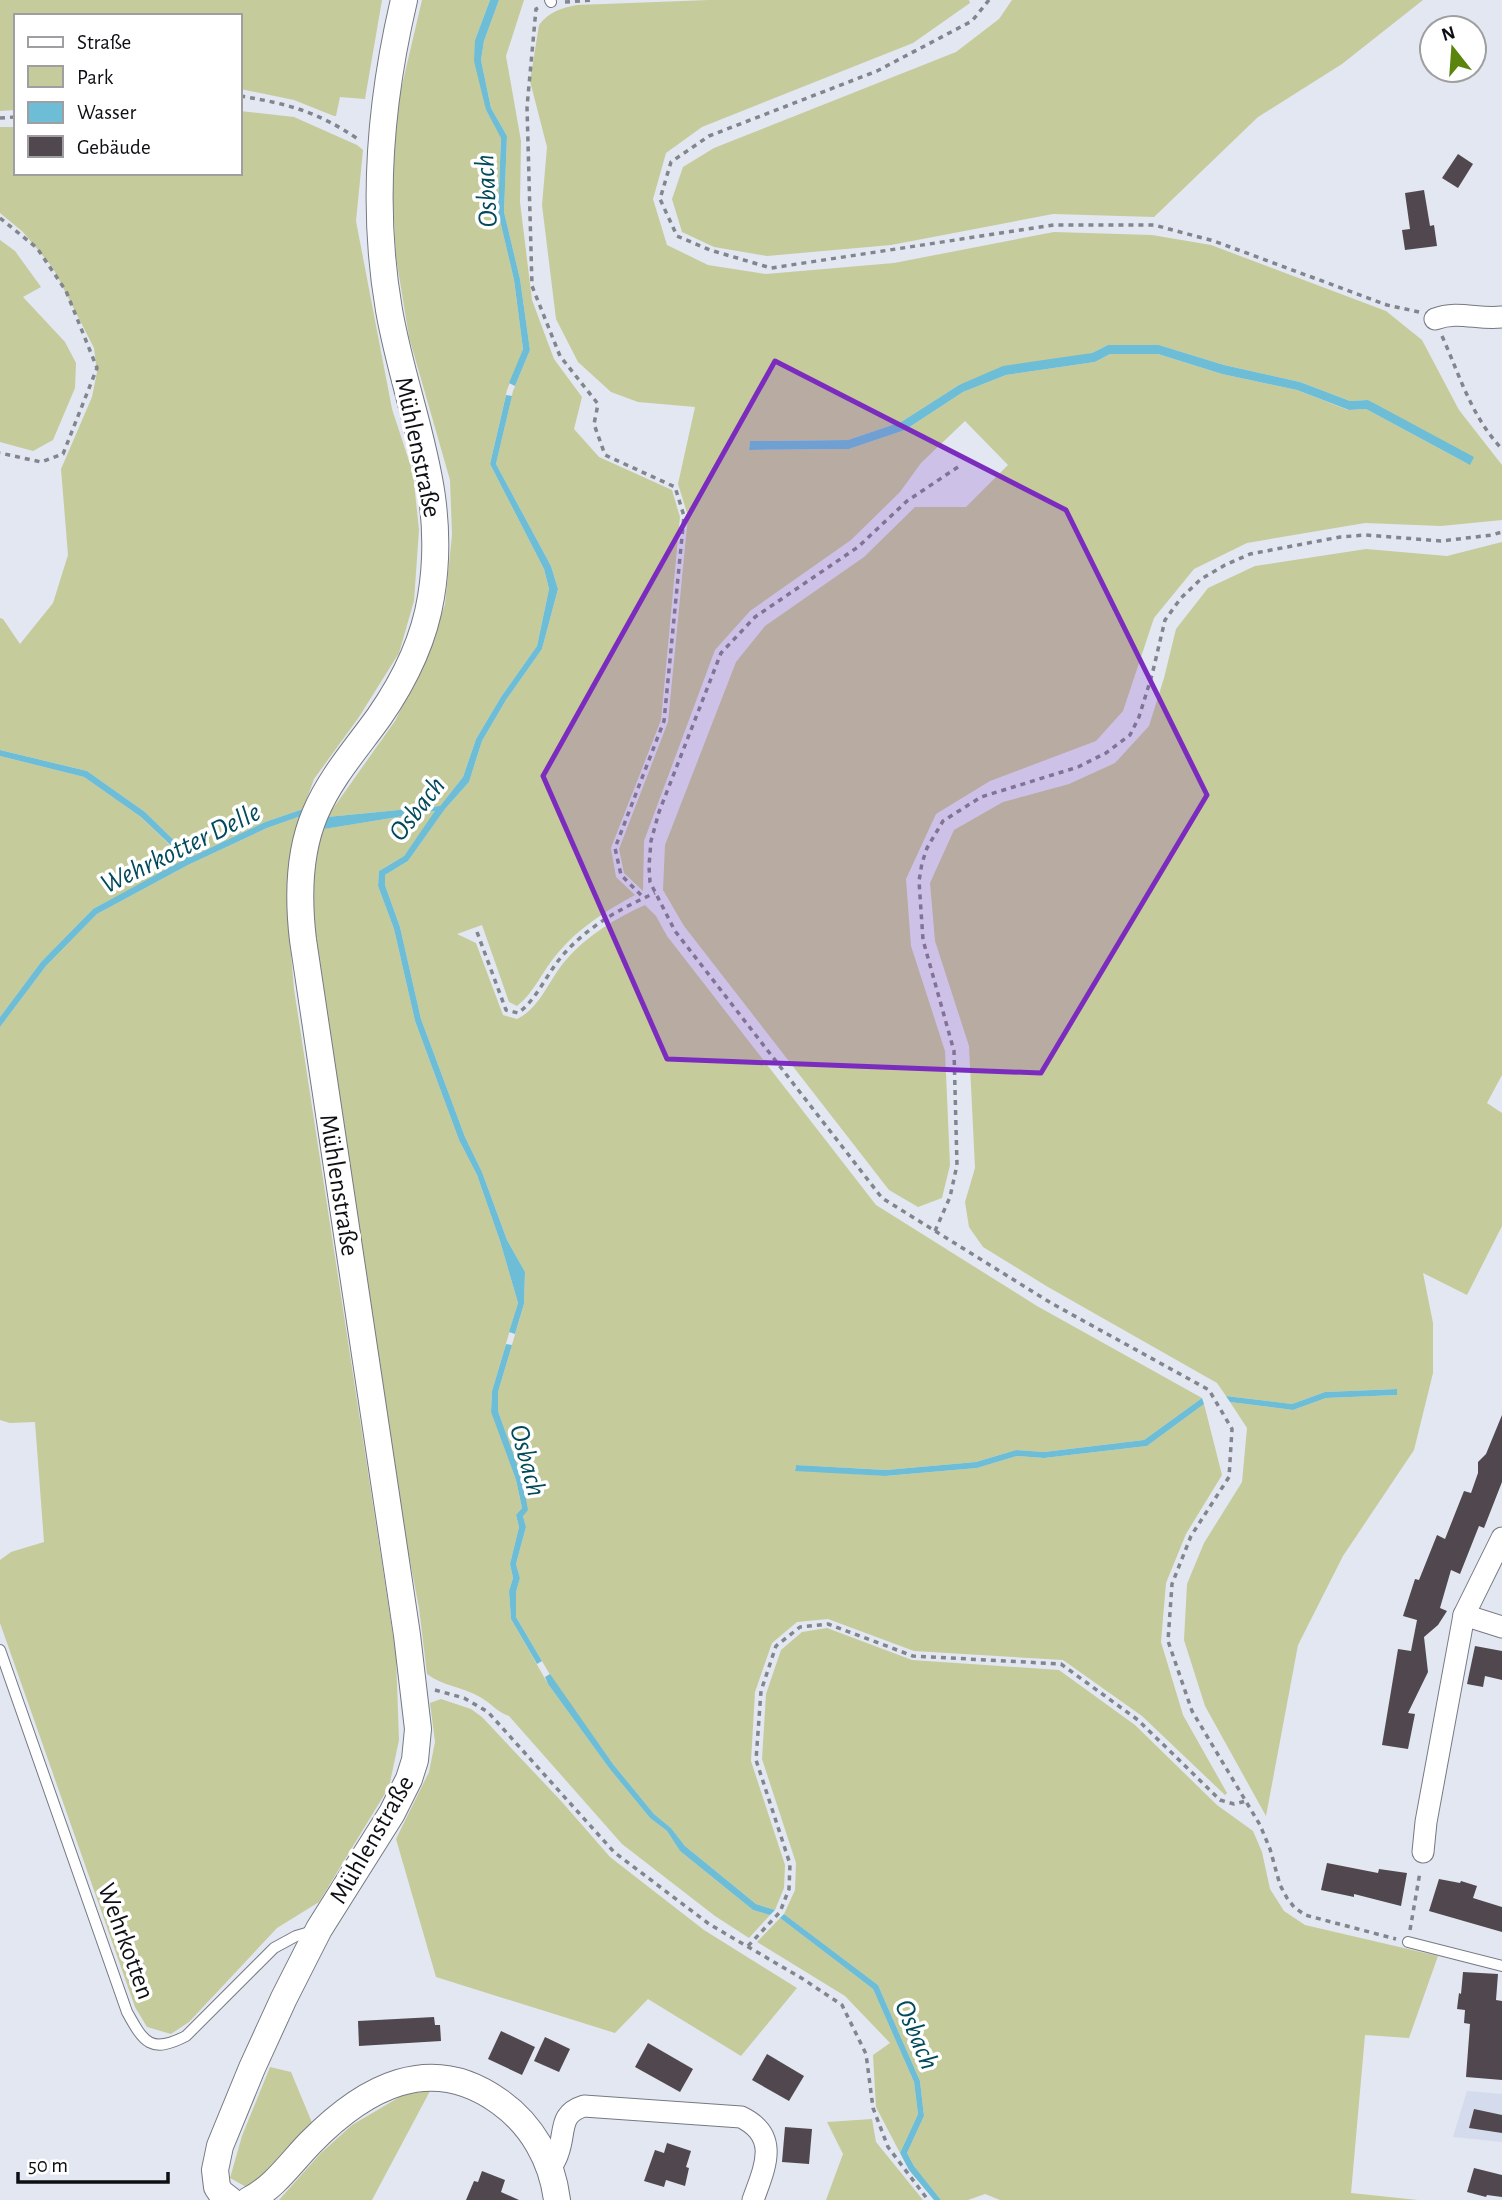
<svg xmlns="http://www.w3.org/2000/svg" width="1502" height="2200" viewBox="0 0 1502 2200" font-family="'Alegreya Sans',sans-serif">
	<rect width="100%" height="100%" fill="#e2e7f2"/>
	<!-- built -->
	<polygon fill="#d3dbed" points="1467,2091 1502,2094 1502,2142 1453,2137"/>
	<!-- green -->
	<g fill="#c6cb9b" fill-rule="evenodd">
		<polygon points="0,0 382,0 365,99 340,97 336,116 334,116 294,100 240,89 240,16 16,16 16,110 0,111"/>
		<polygon points="422,0 490,0 475,40 486,110 501,137 498,212 514,280 523,349 507,390 490,464 544,569 549,589 537,646 501,697 476,739 463,777 440,806 327,817 395,721 427,658 445,604 452,535 450,480 409,337 396,257 391,164 399,98"/>
		<path d="M499 0H524L506 56 521 141 520 202 532 300 554 359 582 397 574 429 599 457 672 490 680 517 661 720 611 848 616 877 635 895C606 911 578 928 557 954 543 970 534 993 517 1006L509 1002 482 925 457 934 476 943 503 1015 517 1019C540 1008 549 980 565 961 586 936 616 918 645 905L656 916 667 936 876 1205 1037 1306 1202 1398 1144 1440 1044 1452 1016 1450 976 1462 886 1470 796 1465 795 1470 885 1476 977 1468 1017 1456 1044 1458 1147 1446 1204 1404 1222 1475 1186 1534 1166 1583 1161 1642 1183 1715 1227 1793 1225 1795 1142 1716 1063 1660 914 1651 828 1619 797 1622 772 1643 755 1692 751 1761 785 1865 784 1888 775 1910 756 1904 685 1846 671 1828 654 1814 613 1764 552 1678 516 1617V1592L520 1578 516 1564 526 1527 523 1516 522 1478 498 1411V1392L524 1304 525 1272 507 1240 482 1172 465 1137 421 1019 400 927 385 885V875L408 861 445 809 469 782 482 741 506 700 542 649 558 589 551 566 496 464 513 391 530 350 520 279 504 212 507 136 491 108 481 60 484 41Z"/>
		<path d="M709 0H969L970 3 913 43 702 127 666 153 653 199 667 245 708 265 766 274 894 263 1054 232 1152 235 1211 245 1386 311 1422 340 1459 410 1502 465V520L1441 526 1365 523 1247 543 1194 569 1154 618 1123 711 1096 741 990 781 936 814 906 879 911 946 945 1051 950 1165 942 1198 918 1207 889 1190 684 926 663 890 665 845 736 662 765 626 864 557 915 507H966L1008 465 965 421 921 463 900 492 851 540 750 611 715 650 644 841 643 891 624 873 619 849 668 722 688 516 678 484 695 407 638 402 611 392 578 362 556 319 542 205 547 147 530 81 539 25C549 12 561 8 577 5ZM1108 345H1159L1224 365 1300 382 1350 401 1368 400 1470 465 1366 409 1348 410 1297 390 1222 374 1158 354H1110L1095 362 1006 375 963 392 905 430 849 449 749 450 750 441 848 440 901 422 959 385 1092 353Z"/>
		<polygon points="1012,0 1423,0 1342,64 1258,117 1154,217 1053,214 891,245 767,256 714,247 682,232 672,199 683,167 714,148 956,52 999,19"/>
		<polygon points="240,111 294,117 357,145 363,150 356,221 392,409 413,473 419,530 414,601 399,653 359,717 314,779 303,809 265,822 191,857 145,812 87,771 0,750 0,618 3,619 20,644 53,603 68,555 61,469 92,397 97,372 94,348 53,268 23,232 0,213 0,127 16,127 16,173 240,173"/>
		<polygon points="0,240 15,251 41,287 23,297 65,342 76,363 75,388 53,440 33,451 0,442"/>
		<polygon points="1502,542 1502,1075 1487,1103 1502,1113 1502,1226 1467,1295 1423,1273 1433,1323 1433,1373 1414,1450 1343,1556 1298,1645 1266,1816 1205,1706 1184,1640 1187,1584 1204,1543 1242,1482 1247,1428 1230,1402 1293,1410 1326,1398 1397,1395 1397,1389 1325,1392 1292,1404 1226,1396 1217,1383 1048,1287 983,1247 969,1227 965,1202 975,1168 969,1046 935,941 930,883 954,830 1003,802 1069,784 1115,763 1149,726 1164,678 1176,629 1208,588 1255,566 1366,549 1447,556"/>
		<polygon points="0,756 84,777 141,817 185,860 93,909 41,962 0,1017"/>
		<path d="M436 811 404 856 379 871 378 886 394 929 415 1021 459 1140 477 1175 500 1241 518 1303 492 1391 491 1411 516 1480 522 1508 516 1515 519 1527 510 1564 513 1578 509 1591 511 1619 548 1684 609 1768 650 1818 667 1831 680 1851 753 1910 770 1915 749 1938 715 1916 622 1844 509 1716C498 1713 491 1703 480 1697 464 1687 442 1686 427 1674L419 1608 396 1488 313 941 311 874 323 829Z"/>
		<polygon points="301,816 291,866 289,930 294,989 396,1655 399,1740 389,1787 319,1902 277,1928 189,2022 171,2034 147,2027 135,2007 0,1623 0,1560 11,1552 44,1542 35,1422 10,1423 0,1420 0,1027 46,966 97,914 188,865 267,828"/>
		<polygon points="827,1628 912,1660 1059,1670 1135,1725 1217,1805 1253,1831 1262,1852 1270,1889 1284,1911 1305,1925 1438,1956 1409,2038 1365,2035 1351,2193 1418,2200 1000,2200 985,2194 968,2200 941,2200 914,2166 907,2153 924,2116 920,2081 878,1985 784,1914 795,1890 796,1863 762,1759 766,1694 781,1650 802,1632"/>
		<polygon points="441,1699 471,1709 482,1717 562,1802 610,1857 704,1930 797,1988 741,2056 648,1999 615,2033 436,1977 396,1839 429,1772 435,1742 430,1703"/>
		<polygon points="780,1918 873,1989 914,2082 918,2114 900,2153 876,2107 873,2055 890,2043 845,1996 757,1942"/>
		<polygon points="270,2067 291,2072 313,2125 248,2188 230,2178 242,2136"/>
		<polygon points="430,2091 372,2200 279,2200 320,2154 352,2125 403,2095"/>
		<polygon points="872,2119 876,2142 923,2200 826,2200 843,2154 827,2122"/>
	</g>
	<!-- water -->
	<g fill="#6dbdd6">
		<polygon points="490,0 499,0 484,41 481,60 491,108 507,136 504,212 520,279 530,350 515,386 509,383 523,349 514,280 498,212 501,138 486,110 474,61 475,40"/>
		<polygon points="1108,345 1159,345 1224,365 1300,382 1350,401 1368,400 1474,457 1470,465 1366,409 1349,410 1297,390 1222,374 1158,354 1110,354 1095,362 1006,375 963,392 905,430 849,449 749,450 750,441 848,440 901,422 959,385 1003,366 1092,353"/>
		<polygon points="506,395 512,396 496,464 551,566 558,589 542,649 506,700 482,741 469,782 445,809 408,861 385,875 385,885 400,927 421,1019 465,1137 482,1172 507,1240 525,1272 524,1304 515,1334 509,1332 518,1303 500,1241 477,1175 459,1140 415,1021 394,929 378,886 379,871 404,856 435,811 324,829 327,817 440,806 463,777 476,739 501,697 537,646 549,589 544,569 490,464"/>
		<polygon points="0,750 87,771 145,812 191,857 265,822 303,809 301,816 267,828 188,865 97,914 46,966 0,1027 0,1017 41,962 93,909 185,859 141,817 84,777 0,756"/>
		<polygon points="506,1344 512,1345 498,1392 498,1411 522,1478 528,1510 523,1516 526,1527 516,1564 520,1578 516,1592 516,1617 542,1661 537,1664 511,1619 509,1591 513,1578 510,1564 519,1527 516,1515 522,1508 516,1480 491,1412 492,1391"/>
		<polygon points="1397,1389 1397,1395 1326,1398 1293,1410 1230,1402 1226,1396 1292,1404 1325,1392"/>
		<polygon points="1202,1398 1204,1404 1147,1446 1044,1458 1017,1456 977,1468 885,1476 795,1471 796,1465 886,1470 976,1462 1016,1450 1044,1452 1144,1440"/>
		<polygon points="550,1674 613,1764 654,1814 671,1828 685,1846 756,1904 775,1910 770,1915 753,1910 680,1851 667,1831 650,1818 609,1768 548,1684 545,1677"/>
		<polygon points="784,1914 878,1985 920,2081 924,2116 907,2153 914,2166 941,2200 934,2200 909,2170 900,2153 918,2114 914,2082 873,1989 780,1918"/>
	</g>
	<!-- building -->
	<g fill="#50484e">
		<polygon points="1458,154 1473,164 1458,188 1442,178"/>
		<polygon points="1424,190 1430,226 1434,225 1437,246 1405,250 1402,230 1410,229 1405,193"/>
		<polygon points="1502,1415 1502,1482 1484,1528 1479,1526 1460,1574 1451,1570 1440,1608 1447,1611 1438,1625 1424,1637 1428,1672 1408,1713 1415,1714 1408,1749 1382,1745 1398,1649 1411,1651 1417,1620 1403,1616 1415,1579 1419,1580 1437,1535 1445,1539 1464,1491 1471,1493 1478,1473 1478,1462 1486,1454"/>
		<polygon points="1475,1646 1502,1651 1502,1680 1485,1676 1483,1687 1467,1684"/>
		<polygon points="1327,1863 1378,1873 1379,1869 1407,1873 1401,1906 1354,1894 1354,1897 1321,1890"/>
		<polygon points="1439,1879 1460,1883 1461,1881 1477,1886 1473,1898 1502,1907 1502,1932 1429,1911"/>
		<polygon points="1463,1972 1498,1974 1496,2000 1502,2001 1502,2080 1466,2077 1470,2024 1464,2023 1465,2010 1457,2009 1459,1993 1461,1994"/>
		<polygon points="434,2017 435,2025 440,2025 441,2041 359,2046 358,2021"/>
		<polygon points="501,2031 535,2047 522,2075 488,2059"/>
		<polygon points="545,2037 570,2049 559,2072 534,2061"/>
		<polygon points="648,2043 693,2069 680,2092 635,2067"/>
		<polygon points="767,2054 804,2076 789,2101 752,2080"/>
		<polygon points="1474,2109 1502,2115 1502,2133 1469,2128"/>
		<polygon points="785,2127 812,2129 809,2164 782,2162"/>
		<polygon points="667,2143 691,2151 686,2167 689,2168 685,2186 666,2180 664,2187 644,2181 655,2150 664,2153"/>
		<polygon points="1474,2168 1502,2175 1502,2197 1487,2195 1486,2197 1467,2192"/>
		<polygon points="482,2171 505,2180 501,2192 519,2200 466,2200 474,2181 478,2182"/>
	</g>
	<g fill="none" stroke-linecap="round" stroke-linejoin="round">
		<defs>
			<g id="service">
				<polyline points="550,0 551,2"/>
				<path d="M0 1650 127 2012C144 2043 151 2054 186 2036L274 1948 296 1936 313 1931"/>
				<polyline points="1408,1942 1502,1966"/>
			</g>
			<g id="minor">
				<path d="M1435 319C1458 310 1478 320 1502 317"/>
				<polyline points="1464,1615 1502,1627"/>
				<polyline points="1423,1852 1426,1822 1464,1615 1502,1538"/>
				<path d="M550 2169C553 2164 557 2158 558 2153 566 2132 558 2114 584 2106L741 2117C781 2136 764 2169 753 2200"/>
			</g>
			<g id="tertiary">
				<path d="M230 2200 221 2193 217 2187 215 2170 220 2146 252 2068 284 1998 319 1929 392 1813 409 1779 415 1760 418 1729 407 1635 303 940C298 898 298 854 315 814 330 778 356 749 379 717 404 681 424 641 431 597 449 490 407 412 389 310 371 206 380 102 404 0"/>
				<path d="M249 2200C274 2188 292 2161 311 2142 364 2088 430 2051 500 2102 532 2125 552 2160 557 2200"/>
			</g>
		</defs>
		<!-- service casing -->
		<use href="#service" stroke="#757983" stroke-width="12"/>
		<!-- minor casing -->
		<use href="#minor" stroke="#757983" stroke-width="23"/>
		<!-- tertiary casing -->
		<use href="#tertiary" stroke="#757983" stroke-width="28"/>
		<!-- path -->
		<g stroke="#82858d" stroke-width="3.5" stroke-dasharray="5 5" stroke-linecap="butt">
			<polyline points="989,0 972,21 877,71 709,136 671,162 660,199 677,236 710,250 771,268 1054,225 1154,225 1214,241 1387,305 1419,312"/>
			<polyline points="565,2 594,0"/>
			<polyline points="538,8 536,9 527,107 532,286 560,356 598,404 594,424 605,455 675,487 684,516 664,721 615,848 621,875 644,898"/>
			<path d="M240 96C289 104 316 111 358 139"/>
			<polyline points="0,118 16,117"/>
			<polyline points="0,218 37,248 66,291 97,368 63,454 41,462 0,453"/>
			<path d="M1442 336C1460 376 1471 416 1502 449"/>
			<polyline points="958,467 907,501 858,547 755,617 721,653 659,812 651,841 649,866 650,882 675,931 882,1198 1051,1303 1209,1390 1232,1429 1229,1477 1191,1536 1172,1584 1168,1641 1192,1711 1260,1825 1270,1849 1280,1885 1287,1898 1294,1907 1305,1915 1396,1939"/>
			<path d="M477 932 506 1010 518 1013C535 1001 545 978 558 961 583 929 619 909 655 893"/>
			<polyline points="935,1231 950,1197 957,1165 954,1051 923,940 919,881 922,863 927,848 943,821 981,797 1078,767 1106,753 1130,735 1139,717 1152,675 1165,620 1181,598 1201,579 1225,565 1250,554 1340,537 1366,535 1441,541 1492,535 1502,532"/>
			<polyline points="435,1690 464,1698 488,1712 614,1852 709,1924 803,1979 842,2005 866,2054 873,2108 888,2147 928,2200"/>
			<polyline points="1410,1930 1420,1872"/>
			<polyline points="748,1946 780,1912 789,1889 790,1864 756,1760 761,1691 776,1646 800,1627 828,1624 913,1656 1061,1664 1138,1720 1220,1800 1234,1804 1246,1801"/>
		</g>
		<!-- service -->
		<use href="#service" stroke="#fff" stroke-width="10"/>
		<!-- minor -->
		<use href="#minor" stroke="#fff" stroke-width="21"/>
		<!-- tertiary -->
		<use href="#tertiary" stroke="#fff" stroke-width="26"/>
	</g>
	<!-- marked area -->
	<path fill="#7b2cbf" fill-opacity="0.2" stroke="#7b2cbf" stroke-width="5" stroke-linejoin="round" d="M775 361 1066 510 1207 795 1041 1073 667 1059 543 776Z"/>
	<g text-anchor="middle" stroke-width="7" stroke-linejoin="round" paint-order="stroke">
		<!-- street labels -->
		<g font-size="26" fill="#0e0f13" stroke="#fff">
			<text transform="translate(419 447) rotate(78)" y="9">Mühlenstraße</text>
			<text transform="translate(340 1185) rotate(81)" y="9">Mühlenstraße</text>
			<text transform="translate(371 1839) rotate(-60)" y="9">Mühlenstraße</text>
			<text transform="translate(127 1941) rotate(70)" y="9">Wehrkotten</text>
		</g>
		<!-- water labels -->
		<g font-size="28" font-style="italic" fill="#004a5c" stroke="#fff">
			<text transform="translate(485 191) rotate(-93)" y="10">Osbach</text>
			<text transform="translate(416 808) rotate(-52)" y="10">Osbach</text>
			<text transform="translate(180 847) rotate(-26)" y="10">Wehrkotter Delle</text>
			<text transform="translate(529 1460) rotate(75)" y="10">Osbach</text>
			<text transform="translate(918 2034) rotate(67)" y="10">Osbach</text>
		</g>
	</g>
	<!-- legend -->
	<rect x="14" y="14" width="228" height="161" fill="#ffffff" stroke="#9f9fa1" stroke-width="2"/>
	<rect x="28" y="37" width="35" height="10" fill="#ffffff" stroke="#9f9fa1" stroke-width="2"/>
	<text x="77" y="49" font-size="21" fill="#0e0f13">Straße</text>
	<rect x="28" y="66" width="35" height="21" fill="#c6cb9b" stroke="#9f9fa1" stroke-width="2"/>
	<text x="77" y="84" font-size="21" fill="#0e0f13">Park</text>
	<rect x="28" y="102" width="35" height="21" fill="#6dbdd6" stroke="#9f9fa1" stroke-width="2"/>
	<text x="77" y="119" font-size="21" fill="#0e0f13">Wasser</text>
	<rect x="28" y="136" width="35" height="21" fill="#50484e" stroke="#9f9fa1" stroke-width="2"/>
	<text x="77" y="154" font-size="21" fill="#0e0f13">Gebäude</text>
	<!-- north arrow -->
	<g transform="translate(1453 49) rotate(343)"><circle r="33" fill="#ffffff" stroke="#9f9fa1" stroke-width="2"/>
	<path d="M0-5L12 26L0 18L-12 26Z" fill="#5b840d"/>
	<text y="-10" font-size="19" font-weight="bold" text-anchor="middle" fill="#0e0f13">N</text>
	</g>
	<!-- scale -->
	<path d="M18 2172v10h150v-10" fill="none" stroke="#0e0f13" stroke-width="3.5"/>
	<text x="28" y="2172" font-size="21" fill="#0e0f13" stroke="#ffffff" stroke-width="5" paint-order="stroke">50 m</text>
</svg>
